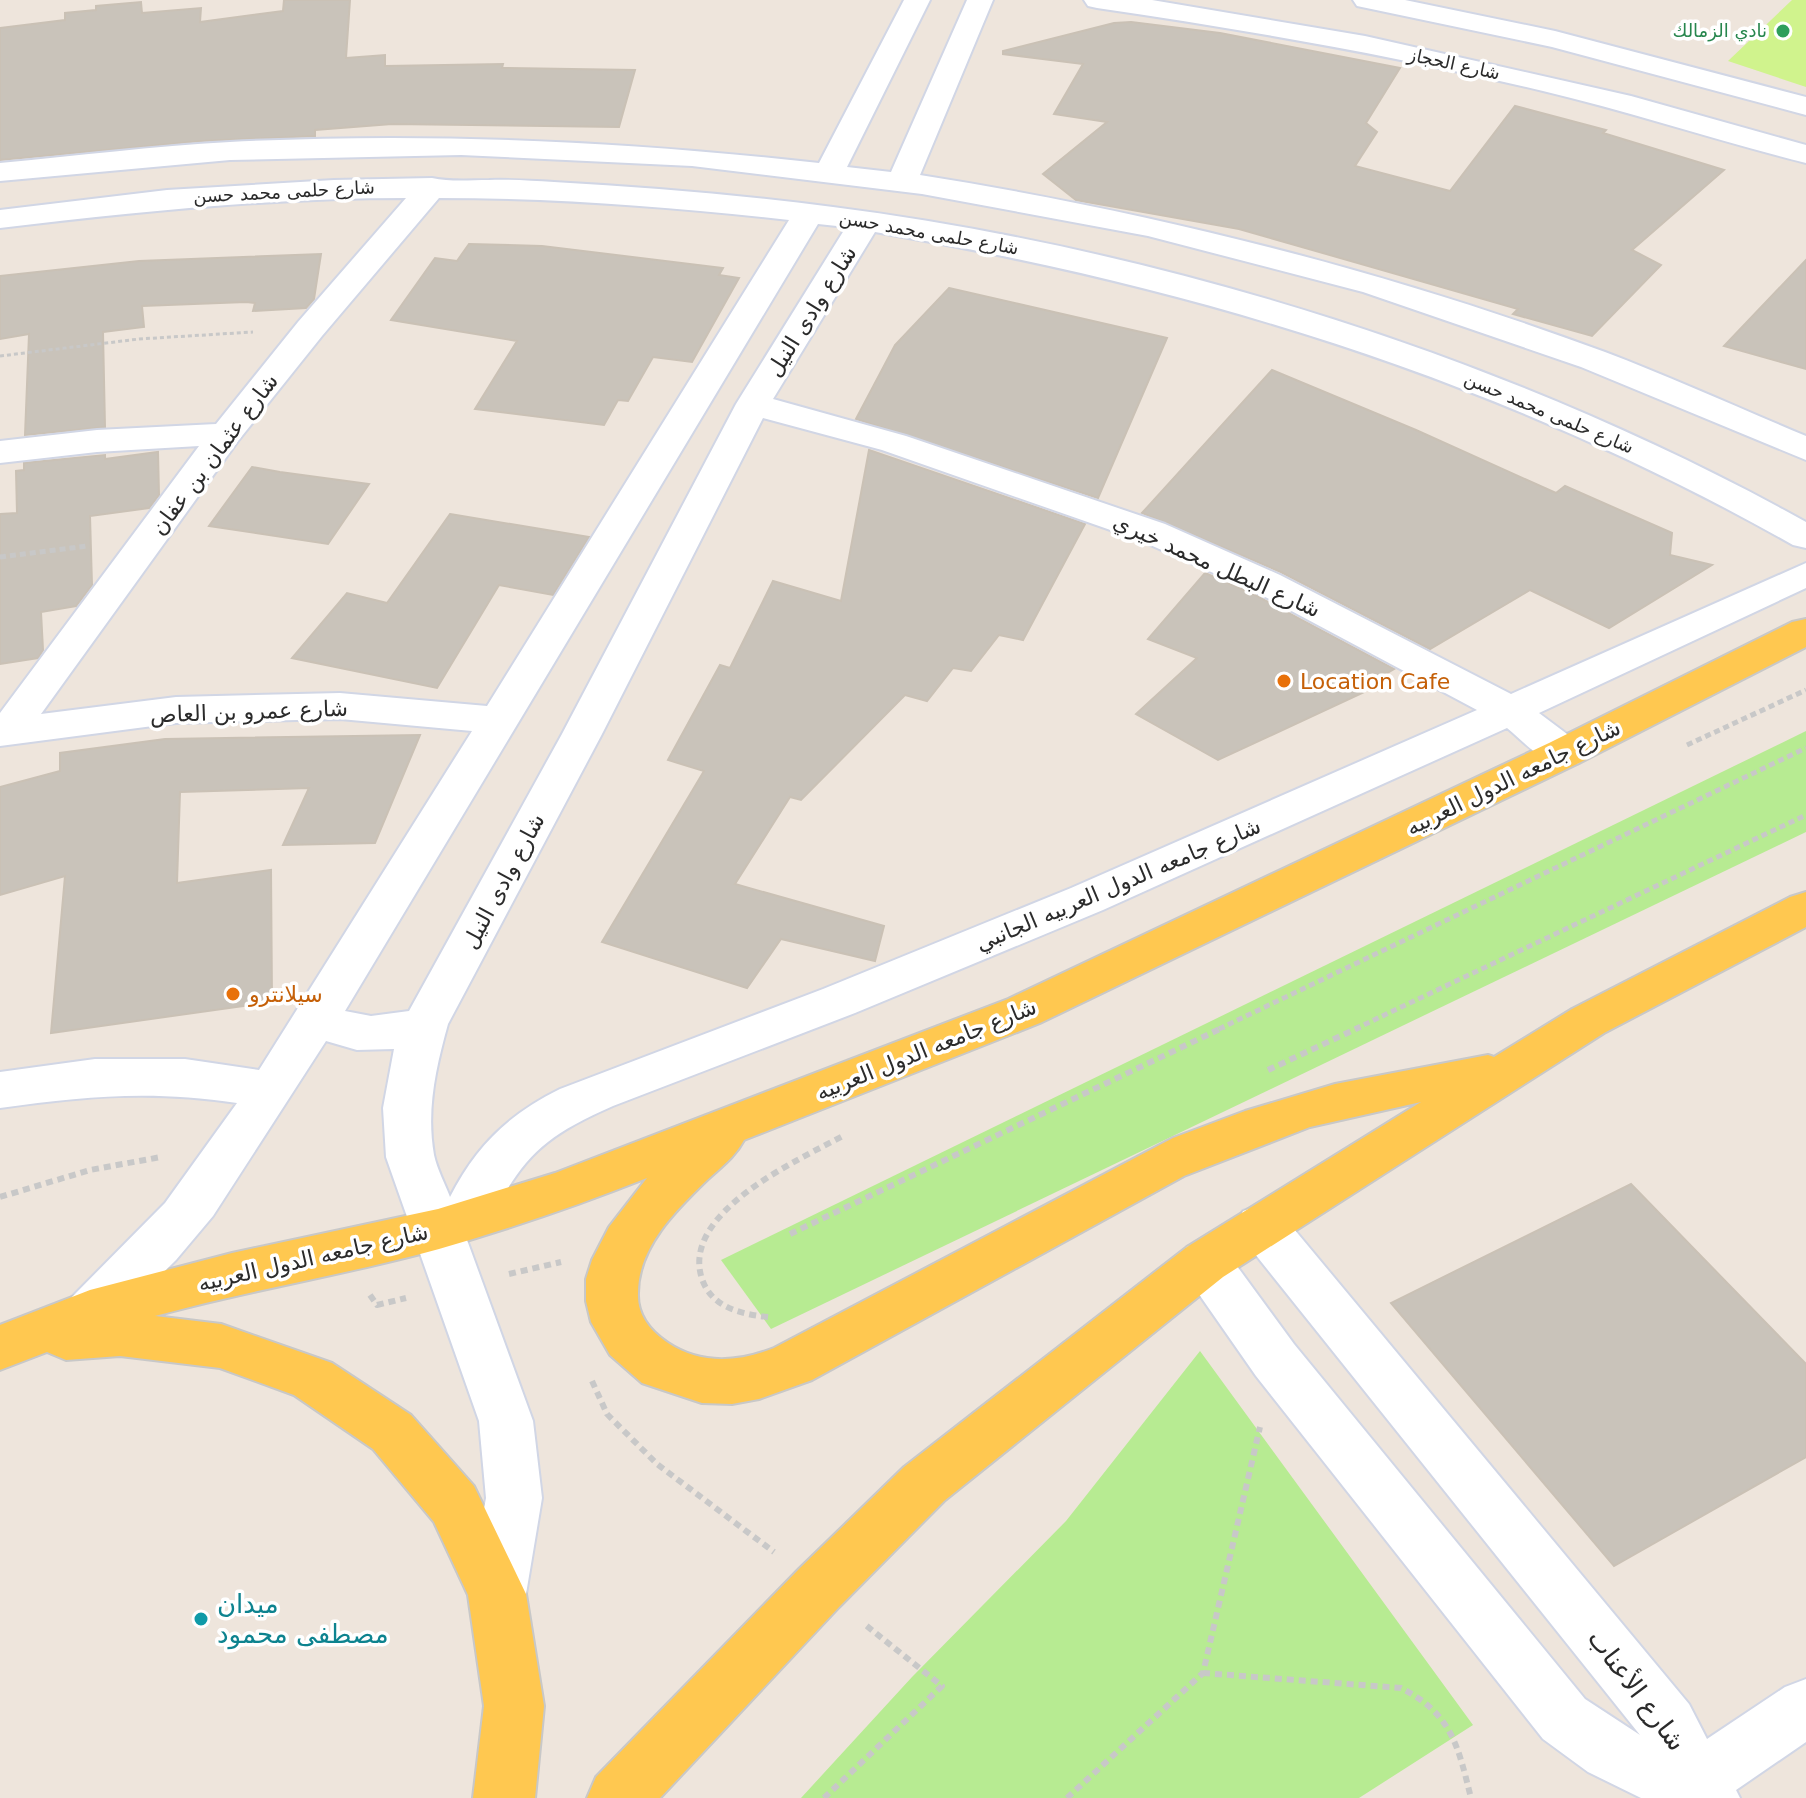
<svg xmlns="http://www.w3.org/2000/svg" width="1806" height="1798" viewBox="0 0 1806 1798" font-family="'DejaVu Sans',Cairo,sans-serif">
	<rect width="100%" height="100%" fill="#eee5dc"/>
	<!-- green -->
	<g fill="#b7eb92">
		<polygon points="1806,731 1806,832 771,1329 721,1260"/>
		<polygon points="1200,1351 1473,1725 1359,1798 801,1798 912,1677 1066,1521"/>
	</g>
	<!-- pitch -->
	<polygon fill="#d0f38d" points="1792,0 1806,0 1806,87 1728,61"/>
	<!-- building -->
	<g fill="#c9c3ba" stroke="#cac1b5" stroke-width="2">
		<polygon points="284,0 350,0 346,58 385,55 385,66 503,64 502,68 635,70 619,127 392,124 315,130 315,136 201,141 0,160 0,28 65,20 65,13 96,10 96,6 141,2 142,13 201,8 200,22 283,11"/>
		<polygon points="1131,22 1220,33 1400,68 1366,123 1377,132 1355,166 1450,191 1515,106 1606,130 1603,133 1724,170 1632,250 1661,265 1592,336 1513,314 1518,309 1239,229 1076,200 1043,174 1107,122 1054,114 1083,64 1003,54 1003,51 1114,23"/>
		<polygon points="469,244 542,246 723,268 719,275 739,278 692,362 653,357 628,401 618,400 604,425 475,409 517,341 391,320 435,258 457,261"/>
		<polygon points="321,254 314,299 306,308 253,311 255,303 246,302 142,306 144,327 103,332 105,427 25,435 29,334 0,339 0,276 139,261"/>
		<polygon points="1806,260 1806,369 1724,346"/>
		<polygon points="949,288 1167,338 1098,498 856,419 895,345"/>
		<polygon points="1272,370 1416,430 1556,493 1565,486 1672,533 1670,555 1712,565 1609,628 1530,590 1430,649 1281,572 1142,513"/>
		<polygon points="869,450 1085,524 1023,640 999,635 971,671 953,668 927,701 905,695 801,800 790,797 735,884 884,926 875,961 781,939 747,988 602,942 704,771 668,760 720,665 730,668 773,581 841,601"/>
		<polygon points="158,452 159,495 149,508 90,516 92,585 76,606 41,612 43,650 38,658 0,664 0,514 17,513 16,471 24,470 24,463 105,455 105,459"/>
		<polygon points="252,467 280,472 369,484 328,544 209,526"/>
		<polygon points="450,514 589,537 553,595 499,585 437,688 292,658 347,593 387,603"/>
		<polygon points="1205,573 1253,594 1394,669 1357,691 1362,693 1218,760 1136,714 1197,658 1148,639"/>
		<polygon points="420,735 375,843 283,845 309,788 180,792 177,883 271,870 272,1002 51,1033 65,876 0,895 0,787 60,771 60,753 165,739"/>
		<polygon points="1631,1184 1806,1364 1806,1457 1614,1566 1391,1303"/>
	</g>
	<g fill="none" stroke-linecap="round" stroke-linejoin="round">
		<defs>
			<g id="minor">
				<path d="M904 0H930L847 167 891 172 967 0H993L920 175C1153 212 1384 270 1605 352 1673 378 1739 408 1806 436V460L1581 367 1363 292 1148 236 922 194 692 166 461 155 230 160 0 181V163C77 156 153 146 230 142 426 132 623 141 819 163Z"/>
				<path d="M1084 0H1152L1365 36 1631 96 1806 145V163C1718 141 1632 112 1543 91 1396 56 1247 30 1097 8L1088 6Z"/>
				<polygon points="1353,0 1405,0 1555,31 1806,97 1806,115 1552,47 1357,6"/>
				<path d="M432 178C450 182 471 180 489 180 511 179 532 181 554 182 647 187 741 195 833 207 1165 250 1513 359 1806 522V548L1793 545C1503 381 1202 288 875 232L773 399 906 436 1165 524 1280 575 1511 694 1806 563V588L1539 713 1579 743 1585 753 1579 763C1548 771 1529 746 1507 728L1103 910 855 1013 613 1106C535 1140 520 1162 482 1235L467 1240 533 1421 542 1498 526 1594 517 1613 497 1620 477 1613 468 1594 486 1498 479 1421 386 1157 383 1108 394 1049 357 1050 326 1041 213 1216 176 1260 108 1327 90 1334 72 1327 64 1312 72 1297 165 1203 237 1103C151 1090 86 1096 0 1108V1072L95 1059H185L259 1070 472 731 340 719 176 723 0 746V713L199 446 97 452 0 463V441L97 430 216 424 298 322 406 198C270 198 135 212 0 228V210L167 190 334 180ZM439 198C556 198 673 207 789 220L487 706 340 693 176 697 41 714 238 441 322 336ZM818 224 846 227 736 404 562 734 409 1011 371 1016 345 1011ZM763 418 882 450 1139 540 1254 591 1477 710 1071 888 823 989 560 1089C509 1114 476 1146 450 1197 445 1184 437 1169 434 1155 426 1110 436 1067 448 1024L602 734Z"/>
				<polygon points="1261,1205 1279,1211 1689,1704 1707,1739 1785,1687 1806,1679 1806,1742 1736,1790 1740,1798 1641,1798 1588,1772 1543,1739 1256,1376 1187,1277 1180,1262 1187,1247 1205,1241 1223,1247 1294,1344 1585,1699 1640,1735 1243,1239 1236,1225 1243,1211"/>
			</g>
			<path id="major" d="M1806 619V647L1579 763 1040 1023 744 1140C735 1157 721 1167 707 1180 676 1210 638 1247 638 1293 637 1315 650 1331 668 1343 701 1365 739 1362 774 1348L1173 1138 1245 1111 1335 1084 1488 1055 1494 1057 1572 1009 1790 897 1806 892V927L1604 1033 1223 1277 944 1501 839 1607 660 1798H587L596 1777 799 1569 904 1467 1187 1247 1421 1102 1310 1127 1184 1176 812 1380 759 1399 732 1404 702 1403 642 1383 610 1355 591 1322 586 1301V1279L592 1260 609 1227 647 1178C579 1205 509 1229 439 1249 345 1275 249 1290 155 1316L221 1324 332 1363 411 1415 474 1486 526 1594 544 1706 535 1798H473L484 1706 468 1595 434 1522 373 1449 294 1395 220 1368 120 1356 66 1360 47 1352 0 1370V1325L90 1290 232 1253 438 1209 555 1173 1008 999 1549 743 1792 622Z"/>
		</defs>
		<!-- minor casing -->
		<use href="#minor" stroke="#d1d6e5" stroke-width="4"/>
		<!-- major casing -->
		<use href="#major" stroke="#c8c8c8" stroke-width="4"/>
		<!-- path-far2 -->
		<polyline stroke="#c8c8c8" stroke-width="3" stroke-dasharray="4 3" stroke-linecap="butt" points="0,356 139,339 253,332"/>
		<!-- path-far1 -->
		<g stroke="#c8c8c8" stroke-width="5" stroke-dasharray="6 4" stroke-linecap="butt">
			<polyline points="0,557 88,546"/>
			<polyline points="1687,745 1806,690"/>
			<polyline points="1219,1029 1806,748"/>
			<polyline points="1355,1029 1806,815"/>
		</g>
		<!-- path -->
		<g stroke="#c8c8c8" stroke-width="6" stroke-dasharray="7 5" stroke-linecap="butt">
			<polyline points="1268,1070 1360,1027"/>
			<polyline points="0,1197 90,1170 161,1157"/>
			<polyline points="790,1234 1224,1027"/>
			<polyline points="509,1274 561,1262"/>
			<polyline points="370,1295 377,1305 406,1298"/>
			<path d="M768 1317C741 1314 712 1308 702 1279 680 1213 796 1161 843 1136"/>
			<polyline points="592,1381 607,1414 657,1464 774,1552"/>
			<path d="M1203 1673 1401 1688C1452 1714 1458 1746 1471 1798"/>
			<polyline points="824,1798 942,1686 863,1623"/>
			<polyline points="1067,1798 1203,1673 1260,1427"/>
		</g>
		<!-- minor -->
		<use href="#minor" fill="#fff" fill-rule="evenodd"/>
		<!-- major -->
		<use href="#major" fill="#ffc850" fill-rule="evenodd"/>
	</g>
	<!-- markers -->
	<circle fill="#2e9e5b" stroke="#fff" stroke-width="3" cx="1783" cy="31" r="8"/>
	<g fill="#e8710a" stroke="#fff" stroke-width="3">
		<circle cx="1284" cy="681" r="8"/>
		<circle cx="233" cy="994" r="8"/>
	</g>
	<circle fill="#0f9aa8" stroke="#fff" stroke-width="3" cx="201" cy="1619" r="8"/>
	<g text-anchor="middle" stroke-width="7" stroke-linejoin="round" paint-order="stroke">
		<!-- far-leisure labels -->
		<g font-size="18" fill="#27864d" stroke="#fff" text-anchor="end">
			<text x="1767" y="37">نادي الزمالك</text>
		</g>
		<!-- far-street labels -->
		<g font-size="18" fill="#2b2b2b" stroke="#fff">
			<text transform="translate(1454 64) rotate(12)" y="6">شارع الحجاز</text>
			<text transform="translate(284 192) rotate(-3)" y="6">شارع حلمى محمد حسن</text>
			<text transform="translate(929 233) rotate(10)" y="6">شارع حلمى محمد حسن</text>
			<text transform="translate(1549 413) rotate(23)" y="6">شارع حلمى محمد حسن</text>
		</g>
		<!-- street labels -->
		<g font-size="22" fill="#2b2b2b" stroke="#fff">
			<text transform="translate(811 311) rotate(-58)" y="8">شارع وادى النيل</text>
			<text transform="translate(214 454) rotate(-53)" y="8">شارع عثمان بن عفان</text>
			<text transform="translate(1217 565) rotate(24)" y="8">شارع البطل محمد خيري</text>
			<text transform="translate(249 711) rotate(-2)" y="8">شارع عمرو بن العاص</text>
			<text transform="translate(1513 777) rotate(-26)" y="8">شارع جامعه الدول العربيه</text>
			<text transform="translate(503 881) rotate(-62)" y="8">شارع وادى النيل</text>
			<text transform="translate(1118 884) rotate(-23)" y="8">شارع جامعه الدول العربيه الجانبي</text>
			<text transform="translate(926 1049) rotate(-22)" y="8">شارع جامعه الدول العربيه</text>
			<text transform="translate(313 1257) rotate(-13)" y="8">شارع جامعه الدول العربيه</text>
		</g>
		<!-- food labels -->
		<g font-size="22" fill="#c56008" stroke="#fff" text-anchor="start">
			<text x="1300" y="689">Location Cafe</text>
			<text x="249" y="1002">سيلانترو</text>
		</g>
		<!-- near-culture labels -->
		<g font-size="26" fill="#0d838f" stroke="#fff" text-anchor="start">
			<text x="217" y="1613">ميدان<tspan x="217" dy="30">مصطفى محمود</tspan></text>
		</g>
		<!-- near-street labels -->
		<g font-size="26" fill="#2b2b2b" stroke="#fff">
			<text transform="translate(1637 1690) rotate(53)" y="9">شارع الأعناب</text>
		</g>
	</g>
</svg>
